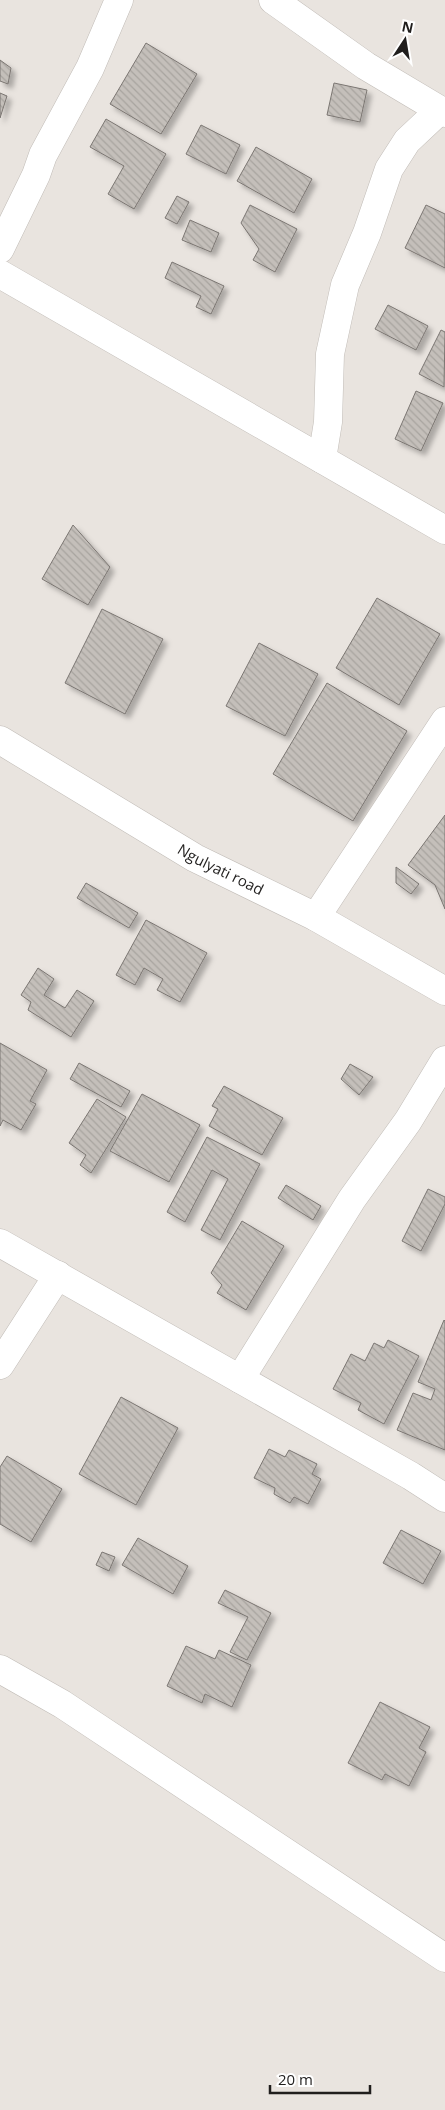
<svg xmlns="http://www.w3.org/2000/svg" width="445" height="2110" viewBox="0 0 445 2110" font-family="'Open Sans',sans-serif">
	<defs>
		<pattern id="building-back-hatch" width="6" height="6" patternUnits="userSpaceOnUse" patternTransform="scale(1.25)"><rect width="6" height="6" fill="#c4bfba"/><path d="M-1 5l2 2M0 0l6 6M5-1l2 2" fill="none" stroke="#a8a49f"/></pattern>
		<filter id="shadow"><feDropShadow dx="4.5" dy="4.5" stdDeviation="2.5" flood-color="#0004"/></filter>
	</defs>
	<rect width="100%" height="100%" fill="#e9e4df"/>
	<!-- building -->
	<g fill="url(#building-back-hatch)" stroke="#7b7672" filter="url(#shadow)">
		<polygon points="146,43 197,74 161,134 110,104"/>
		<polygon points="0,60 11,68 8,84 0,81"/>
		<polygon points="334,83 367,90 360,122 327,115"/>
		<polygon points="0,93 7,96 0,118"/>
		<polygon points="106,119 166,154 134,209 108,194 124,166 90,147"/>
		<polygon points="201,125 240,145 226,174 186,154"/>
		<polygon points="256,147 312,179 294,213 237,181"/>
		<polygon points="177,196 189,202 177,224 165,218"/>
		<polygon points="250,205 297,229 275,272 253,260 259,249 241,223"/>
		<polygon points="426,205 445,214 445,268 405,248"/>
		<polygon points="190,220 219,233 211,252 182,240"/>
		<polygon points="172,262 224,286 211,314 196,307 201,296 165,278"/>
		<polygon points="388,305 428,326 416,350 375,329"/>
		<polygon points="441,330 445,332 444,387 419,374"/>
		<polygon points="416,391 443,403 421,451 395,439"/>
		<polygon points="73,525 110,567 88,605 42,579"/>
		<polygon points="377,598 440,634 399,705 336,668"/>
		<polygon points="102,609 163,639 125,714 65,683"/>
		<polygon points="259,643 318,674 285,736 226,706"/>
		<polygon points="327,683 407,731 353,821 273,774"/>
		<polygon points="445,815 445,909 435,885 408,865"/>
		<polygon points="396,867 419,884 411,894 396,883"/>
		<polygon points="86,883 138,913 129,928 77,898"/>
		<polygon points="146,920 207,953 180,1002 157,990 163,979 144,968 135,985 116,975"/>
		<polygon points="38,968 54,979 44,995 65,1008 77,990 94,1001 71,1037 28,1010 31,1002 21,995"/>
		<polygon points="0,1043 47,1070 30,1101 36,1104 21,1130 3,1120 0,1126"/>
		<polygon points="79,1063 130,1091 121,1107 70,1079"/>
		<polygon points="350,1064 373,1077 359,1095 341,1079"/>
		<polygon points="224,1086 283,1118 262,1155 209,1126 218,1109 212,1106"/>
		<polygon points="142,1094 200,1125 169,1182 110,1151"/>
		<polygon points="97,1099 126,1117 91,1173 80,1165 86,1155 69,1143"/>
		<polygon points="207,1137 260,1164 220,1240 201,1230 228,1179 212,1170 185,1222 167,1212"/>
		<polygon points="286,1185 321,1206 313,1220 278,1198"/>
		<polygon points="428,1189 445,1197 445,1204 421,1251 402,1241"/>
		<polygon points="242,1221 284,1246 246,1310 217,1293 222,1285 211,1273"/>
		<polygon points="444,1320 445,1321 445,1450 397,1430 413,1393 431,1400 435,1389 418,1382"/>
		<polygon points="388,1340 419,1356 384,1424 358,1410 361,1403 333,1389 351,1354 365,1361 374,1343 384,1348"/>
		<polygon points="121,1397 178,1428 136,1505 79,1474"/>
		<polygon points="269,1449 285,1457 289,1450 317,1464 312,1474 321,1479 308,1504 294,1497 290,1503 274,1494 275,1488 254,1478"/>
		<polygon points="7,1456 62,1489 31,1542 0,1524 0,1467"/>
		<polygon points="401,1530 441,1551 423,1584 383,1563"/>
		<polygon points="138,1538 188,1566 173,1594 122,1565"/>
		<polygon points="102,1552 115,1557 109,1571 96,1565"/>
		<polygon points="225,1590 271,1613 247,1660 230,1652 248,1617 218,1603"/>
		<polygon points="186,1646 215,1659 219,1650 251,1665 232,1707 205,1694 202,1703 167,1686"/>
		<polygon points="380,1702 430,1727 419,1748 426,1752 409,1786 385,1774 382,1780 348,1763"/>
	</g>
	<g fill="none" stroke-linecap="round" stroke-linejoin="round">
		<defs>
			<g id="street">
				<polyline points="273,0 366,66 445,113"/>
				<polyline points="0,249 36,175 43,155 90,68 119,0"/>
				<polyline points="0,274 445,530"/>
				<polyline points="322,459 328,422 330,354 345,285 367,233 389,169 407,141 439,111"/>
				<polyline points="316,917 445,721"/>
				<polyline points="0,1243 411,1476 445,1498"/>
				<polyline points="0,1365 58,1275"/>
				<polyline points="240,1379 352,1199 408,1121 445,1060"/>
				<polyline points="0,1669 62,1704 445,1958"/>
			</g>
			<g id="secondary">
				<path id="s1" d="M0 740 195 858 316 917 445 991"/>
			</g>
		</defs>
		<!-- street casing -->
		<use href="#street" stroke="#c1bcb7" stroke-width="29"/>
		<!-- secondary casing -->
		<use href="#secondary" stroke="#c1bcb7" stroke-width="29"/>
		<!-- street -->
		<use href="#street" stroke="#fff" stroke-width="28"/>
		<!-- secondary -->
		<use href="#secondary" stroke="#fff" stroke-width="28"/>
	</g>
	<g text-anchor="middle" stroke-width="5" stroke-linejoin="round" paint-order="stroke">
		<!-- street labels -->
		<g font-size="15" fill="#201e1d" stroke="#fff">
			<text dy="5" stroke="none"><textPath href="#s1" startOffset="256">Ngulyati road</textPath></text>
		</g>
	</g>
	<!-- north arrow -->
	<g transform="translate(405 40) rotate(12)" stroke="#ffffff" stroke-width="4" paint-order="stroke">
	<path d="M0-4L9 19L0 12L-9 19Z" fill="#201e1d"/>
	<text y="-8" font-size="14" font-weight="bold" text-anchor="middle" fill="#201e1d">N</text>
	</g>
	<!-- scale -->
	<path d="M270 2085v8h100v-8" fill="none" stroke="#201e1d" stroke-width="2.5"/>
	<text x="278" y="2085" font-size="15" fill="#201e1d" stroke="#ffffff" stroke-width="4" paint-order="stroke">20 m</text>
</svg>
